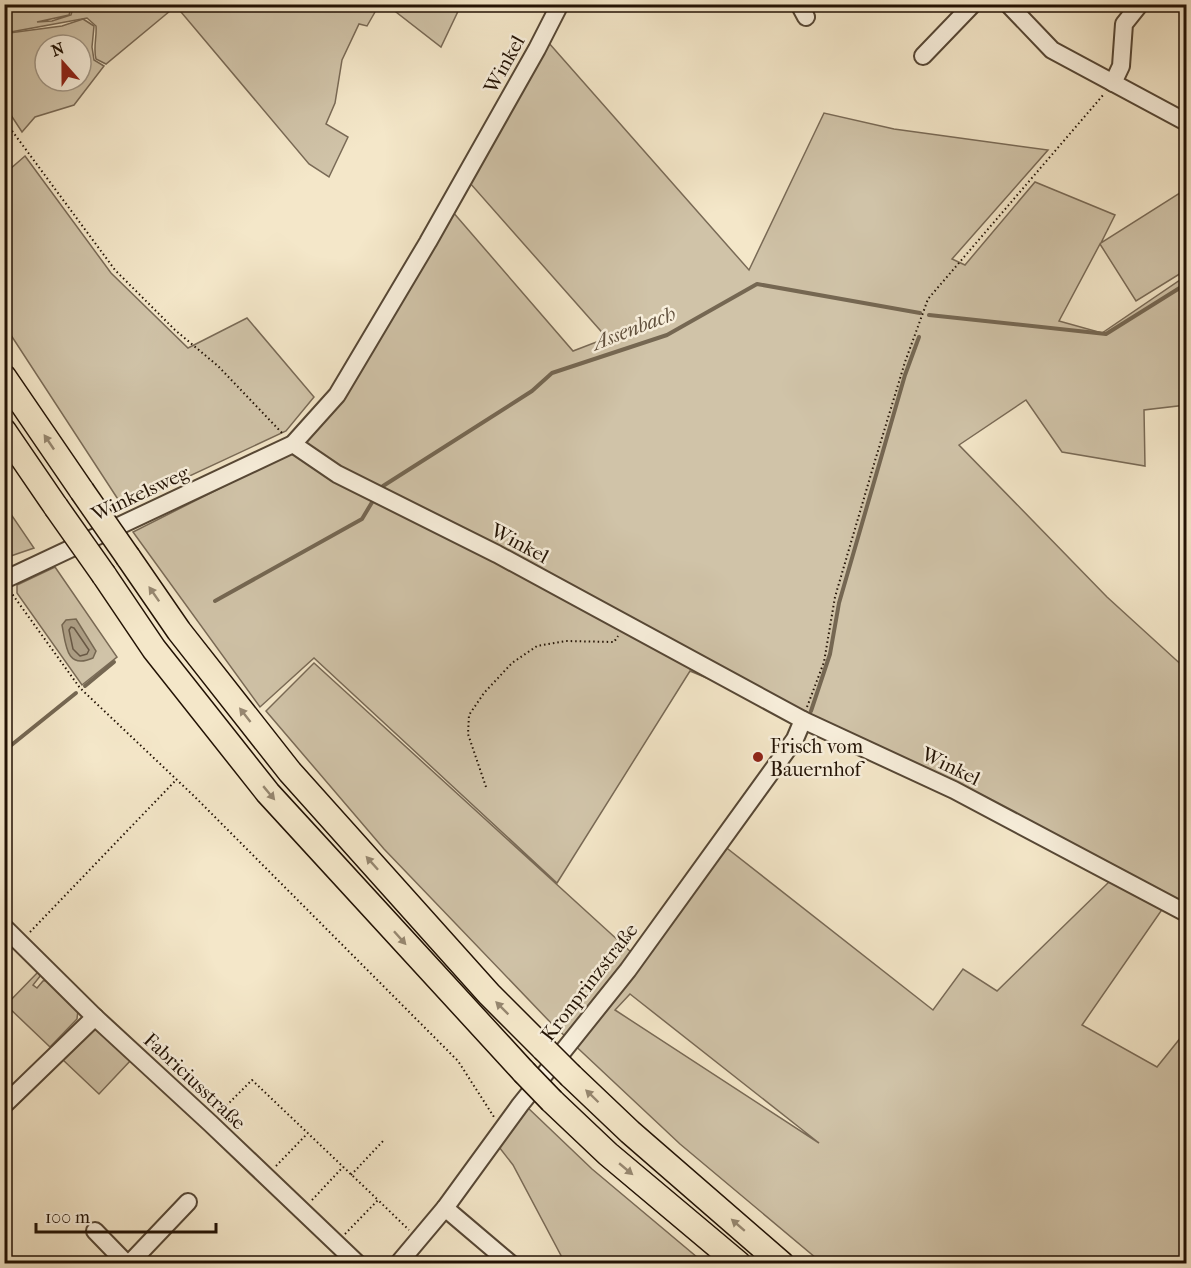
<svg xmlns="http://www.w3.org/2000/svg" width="1191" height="1268" viewBox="0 0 1191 1268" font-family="'IM FELL French Canon',serif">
	<rect width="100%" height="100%" fill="#f4e7c9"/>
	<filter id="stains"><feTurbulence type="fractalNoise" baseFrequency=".00333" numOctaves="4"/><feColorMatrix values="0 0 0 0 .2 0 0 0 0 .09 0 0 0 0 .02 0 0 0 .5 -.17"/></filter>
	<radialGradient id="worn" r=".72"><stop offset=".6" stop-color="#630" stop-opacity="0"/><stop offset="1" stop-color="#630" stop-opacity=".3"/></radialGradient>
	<!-- green -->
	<g fill="#d0c3a8" stroke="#796a56" stroke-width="1.5" fill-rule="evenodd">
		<path d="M74 4 379 5 367 26 359 24 342 60 335 103 326 124 348 137 329 177 309 164 176 6 106 64 96 59C93 47 97 38 96 26L87 18 5 33V5H72L69 15 37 22 52 21 71 15Z"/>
		<polygon points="387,5 461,5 441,47"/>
		<path d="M83 19 94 26 92 47 94 60 104 66 74 105 35 117 22 132 5 106V36L9 33 62 26ZM45 45H81V81H45Z"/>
		<path d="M548 42 749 270 824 113 894 129 1048 150 952 259 965 265 1035 182 1115 215 1101 243 1186 189V270L1136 301 1100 244 1059 321 1102 333 1186 276V405L1144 410 1145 466 1062 452 1026 400 959 445 1107 597 1186 669V907L1170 898 1082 1025 1157 1067 1186 1031V1263H822L680 1144 551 1023 384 849 266 711 314 663 632 953 719 842 933 1010 963 969 997 991 1110 881 817 724 690 671 557 883 314 658 260 707 133 532 298 449 452 211 573 351 607 338 469 182ZM630 994 819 1143 615 1010Z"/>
		<polygon points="25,156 111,273 188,348 247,318 314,397 286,431 123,507 5,326 5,166 10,169"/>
		<polygon points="4,504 34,548 5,558 4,558"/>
		<polygon points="55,567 117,657 82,685 17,593 17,585"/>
		<polygon points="38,972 41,975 33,985 37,988 43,981 48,980 78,1010 77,1019 50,1047 6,1005"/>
		<polygon points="94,1030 98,1030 131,1060 99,1094 62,1059 90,1031"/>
		<polygon points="526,1106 592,1169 704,1263 565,1263 513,1165 499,1147"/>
	</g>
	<!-- water -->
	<path fill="#ad9f86" stroke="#756752" stroke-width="1.5" d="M76 619 96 651 93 658C66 670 66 645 62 625L66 620Z"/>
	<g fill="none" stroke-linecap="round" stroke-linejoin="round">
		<!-- shore -->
		<polygon stroke="#685845" stroke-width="1.5" points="71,627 74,628 89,650 87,654 80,656 73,649 69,630"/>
		<!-- stream -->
		<g stroke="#756752" stroke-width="4">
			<polyline points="929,315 1106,334 1186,284"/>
			<polyline points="383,486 532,391 552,373 667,335 757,284 920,313"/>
			<polyline points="215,601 362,519 374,499"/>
			<polyline points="85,686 114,662"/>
			<polyline points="811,711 830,654 839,603 905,375 919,337"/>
			<polyline points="4,751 76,693"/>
		</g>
		<defs>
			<g id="minor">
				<polyline points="799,4 806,17"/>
				<polyline points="1008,4 1052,50 1186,122"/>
				<polyline points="923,56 973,4"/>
				<polyline points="1113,83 1121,66 1124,24 1140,4"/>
				<polyline points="293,444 337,474 497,554 803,720 954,790 1186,913"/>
				<polyline points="4,580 293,444 337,395 428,242 537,49 560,4"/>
				<polyline points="4,927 95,1017 210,1123 358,1264"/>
				<polyline points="4,1105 95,1017"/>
				<polyline points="445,1208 511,1264"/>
				<polyline points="95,1231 127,1264"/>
				<polyline points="129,1264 188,1202"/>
				<polyline points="398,1264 445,1208 520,1105 628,970 795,739 803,720"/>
			</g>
			<g id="highway">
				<polyline points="4,377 82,491"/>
				<polyline points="4,431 56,507"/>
				<polyline points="128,557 179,631 290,772 489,994 544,1049"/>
				<polyline points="104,575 154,649 268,793 524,1072"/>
				<polyline points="571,1076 630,1132 782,1264"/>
				<polyline points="552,1101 608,1154 739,1264"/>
			</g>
		</defs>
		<!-- minor casing -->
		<use href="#minor" stroke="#564735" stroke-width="20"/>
		<!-- highway casing -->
		<use href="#highway" stroke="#221204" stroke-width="27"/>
		<!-- path -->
		<g stroke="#221204" stroke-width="2" stroke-dasharray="1.5 3" stroke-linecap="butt">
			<polyline points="4,120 115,270 175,330 218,366 282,433"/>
			<polyline points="10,591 80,688 195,797 458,1061 494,1117"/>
			<polyline points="807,707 824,662 835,597 874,464 905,362 928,299 1104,94"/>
			<polyline points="486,787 468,734 469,715 484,693 512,663 537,646 566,641 614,642 618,636"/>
			<polyline points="30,932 176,780"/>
			<polyline points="220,1112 252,1080 378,1200"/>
			<polyline points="276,1166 307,1134"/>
			<polyline points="351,1175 384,1140"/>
			<polyline points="312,1200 343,1167"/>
			<polyline points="345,1234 378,1200 409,1230"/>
		</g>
		<!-- minor -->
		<use href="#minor" stroke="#f8efdc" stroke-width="16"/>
		<!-- highway -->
		<use href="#highway" stroke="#f4e7c9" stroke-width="24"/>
		<defs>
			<g id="highway-bridge">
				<polyline points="82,491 128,557"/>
				<polyline points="56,507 104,575"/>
				<polyline points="544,1049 571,1076"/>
				<polyline points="524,1072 552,1101"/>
			</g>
		</defs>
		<!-- highway-bridge casing -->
		<use href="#highway-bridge" stroke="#221204" stroke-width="27" stroke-linecap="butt"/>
		<!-- highway-bridge -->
		<use href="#highway-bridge" stroke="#f4e7c9" stroke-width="24"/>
	</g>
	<!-- one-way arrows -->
	<defs><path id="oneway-solid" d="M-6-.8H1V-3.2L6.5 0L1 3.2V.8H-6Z" transform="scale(1.5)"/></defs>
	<g fill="#968770">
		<use href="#oneway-solid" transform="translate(49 442) rotate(-124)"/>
		<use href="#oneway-solid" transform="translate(154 594) rotate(-125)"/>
		<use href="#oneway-solid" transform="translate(245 715) rotate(-128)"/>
		<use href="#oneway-solid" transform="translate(269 793) rotate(50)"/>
		<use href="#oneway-solid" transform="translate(372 863) rotate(-132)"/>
		<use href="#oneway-solid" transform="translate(400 938) rotate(48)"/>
		<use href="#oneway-solid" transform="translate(502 1008) rotate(-135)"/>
		<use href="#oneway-solid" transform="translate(592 1096) rotate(-136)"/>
		<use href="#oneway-solid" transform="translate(626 1169) rotate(40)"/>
		<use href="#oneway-solid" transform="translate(738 1225) rotate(-139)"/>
	</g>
	<!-- markers -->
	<circle fill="#8f2418" stroke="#f8efdc" stroke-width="2" cx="758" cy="757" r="6"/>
	<g text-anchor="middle" stroke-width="5" stroke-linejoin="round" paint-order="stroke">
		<!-- street labels -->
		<g font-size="20" fill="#221204" stroke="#f8efdc">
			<text transform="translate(504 64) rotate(-61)" y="7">Winkel</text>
			<text transform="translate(140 493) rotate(-25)" y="7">Winkelsweg</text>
			<text transform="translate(520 543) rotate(28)" y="7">Winkel</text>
			<text transform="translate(951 766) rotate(26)" y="7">Winkel</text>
			<text transform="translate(589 982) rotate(-52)" y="7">Kronprinzstraße</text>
			<text transform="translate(195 1081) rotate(43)" y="7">Fabriciusstraße</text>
		</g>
		<!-- poi labels -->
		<g font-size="20" fill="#221204" stroke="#f8efdc" text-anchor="start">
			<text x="770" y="753">Frisch vom<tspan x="770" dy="23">Bauernhof</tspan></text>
		</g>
		<!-- water labels -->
		<g font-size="21" font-style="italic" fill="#61513e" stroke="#f8efdc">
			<text transform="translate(634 328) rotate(-21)" y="7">Assenbach</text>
		</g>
	</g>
	<!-- margin -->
	<rect width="1191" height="1268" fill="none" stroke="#f4e7c9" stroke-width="24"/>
	<rect x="6" y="6" width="1179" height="1256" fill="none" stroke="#221204" stroke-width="3"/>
	<rect x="12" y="12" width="1167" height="1244" fill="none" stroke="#221204" stroke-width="1.5"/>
	<!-- north arrow -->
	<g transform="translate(63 63) rotate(339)"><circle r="28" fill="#f8efdc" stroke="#a29786" stroke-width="1.5"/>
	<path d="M0-4.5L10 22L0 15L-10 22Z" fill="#8f2418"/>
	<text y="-9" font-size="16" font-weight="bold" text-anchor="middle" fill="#221204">N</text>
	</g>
	<!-- scale -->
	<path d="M36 1223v9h180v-9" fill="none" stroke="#221204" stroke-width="3"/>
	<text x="45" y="1223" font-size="18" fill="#221204" stroke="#f8efdc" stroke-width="4.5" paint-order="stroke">100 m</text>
	<rect width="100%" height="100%" filter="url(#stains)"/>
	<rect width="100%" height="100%" fill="url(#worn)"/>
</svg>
